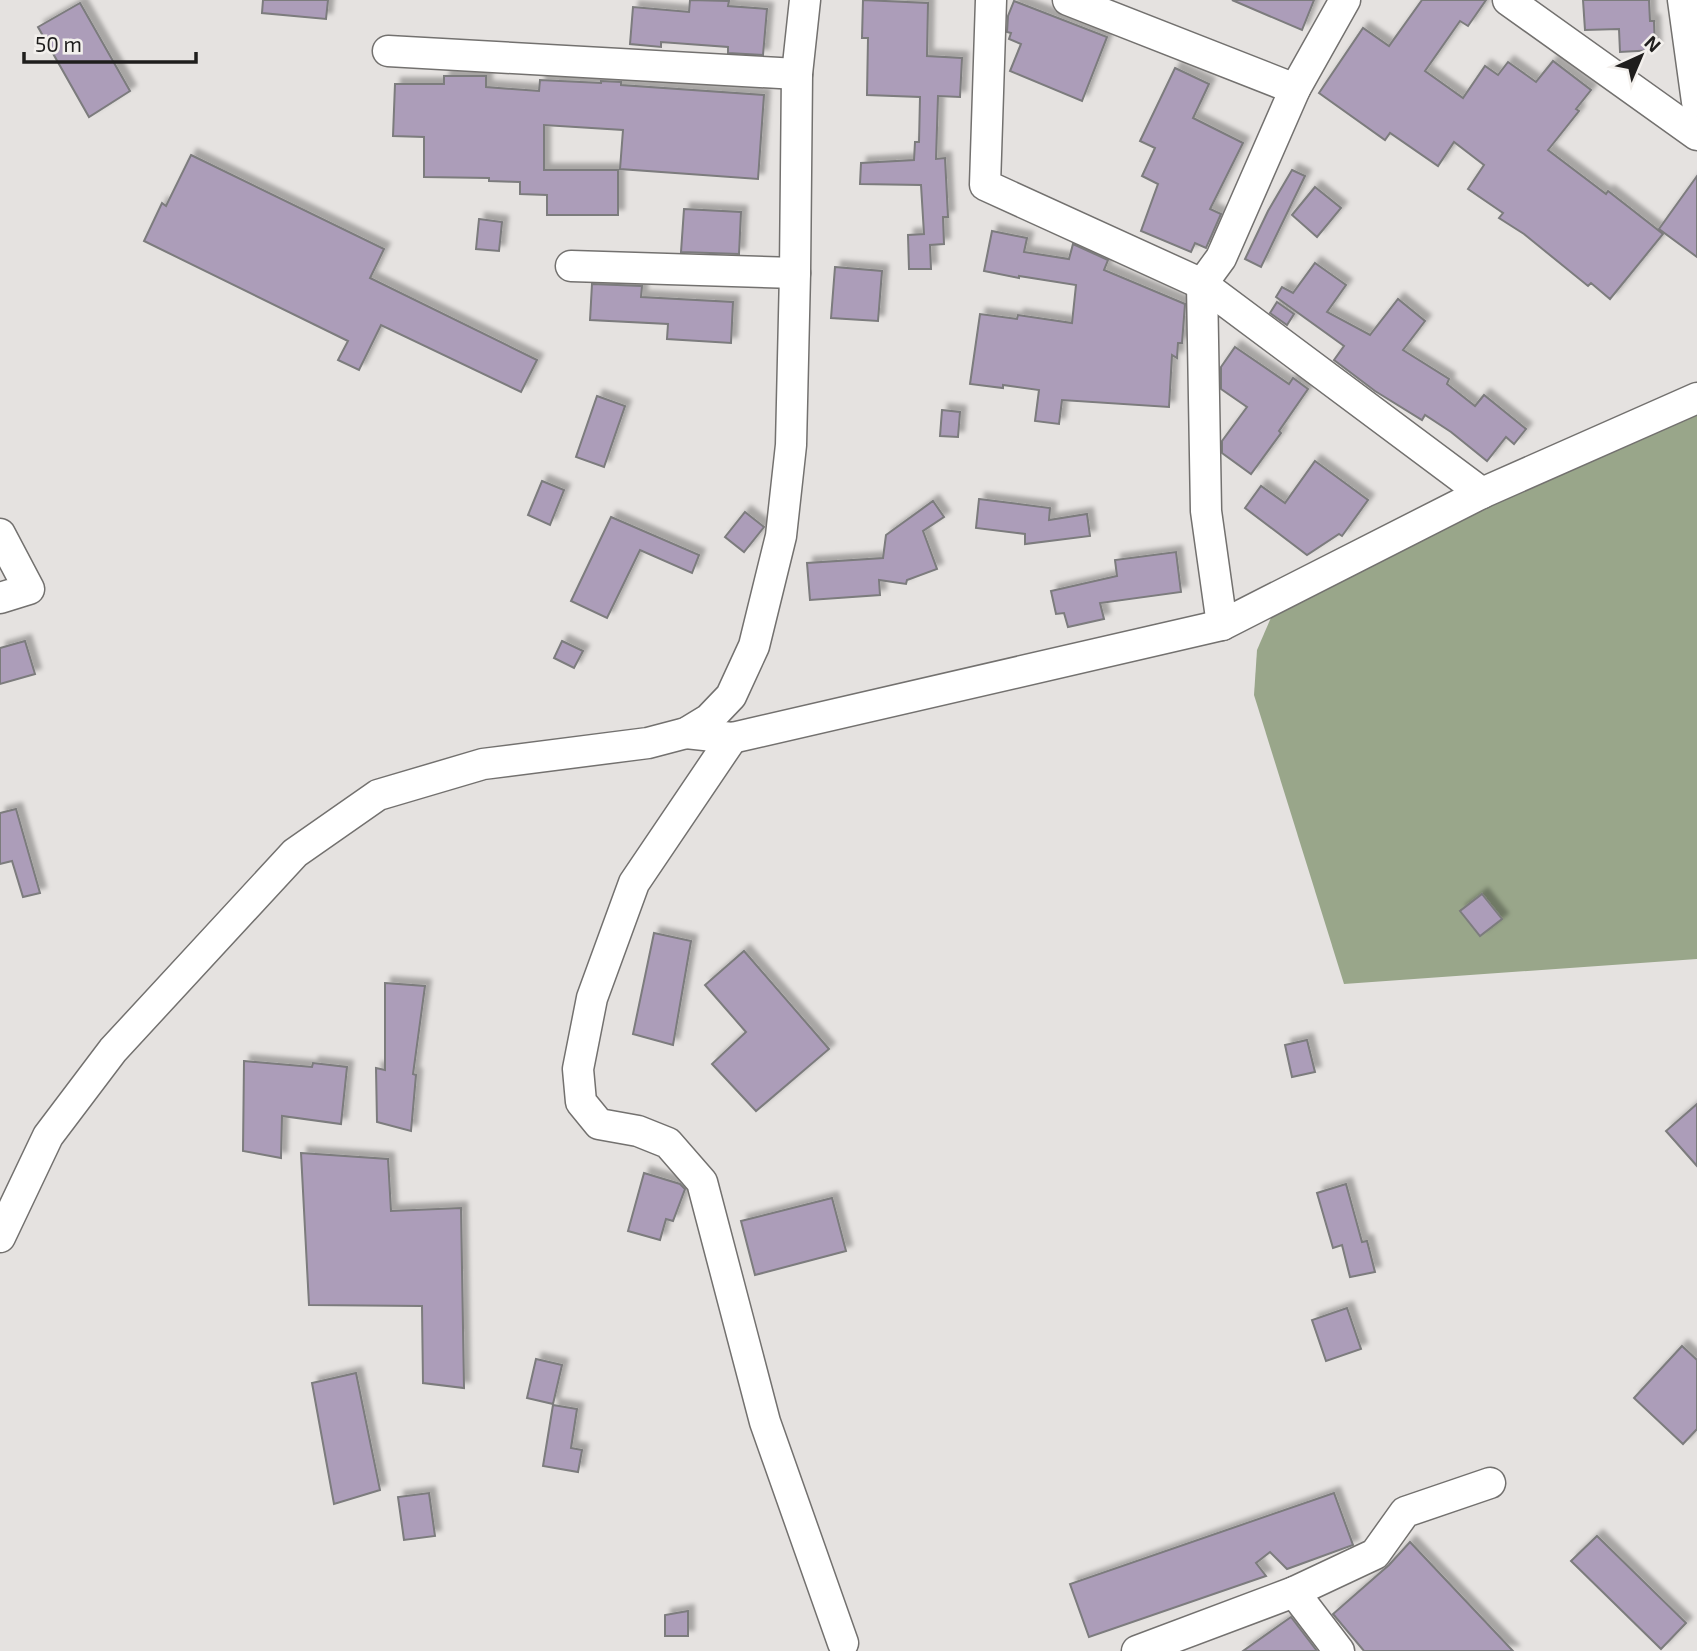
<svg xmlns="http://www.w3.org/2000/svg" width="1697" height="1651" viewBox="0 0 1697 1651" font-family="'Exo 2',sans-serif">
	<defs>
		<filter id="shadow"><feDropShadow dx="6" dy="-6" stdDeviation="2" flood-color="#0004"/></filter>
	</defs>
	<rect width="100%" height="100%" fill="#e5e2e0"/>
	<!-- forest -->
	<polygon fill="#99a68a" points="1697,410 1697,959 1344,984 1254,695 1257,650 1273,613 1300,587"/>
	<!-- building -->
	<g fill="#ac9db9" stroke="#7c7b7d" stroke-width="2" filter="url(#shadow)">
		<polygon points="263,0 328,0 326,19 262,13"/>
		<polygon points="690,0 729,1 728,6 767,9 763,55 728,53 728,47 661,42 661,47 630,44 633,7 689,12"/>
		<polygon points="863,0 928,3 927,56 962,58 960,97 938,96 936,159 945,158 948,217 943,217 944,244 930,245 931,269 909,269 908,235 924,234 921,185 860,184 861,163 914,160 915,142 919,142 920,97 867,95 868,38 862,38"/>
		<polygon points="1232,0 1314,0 1302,30"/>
		<polygon points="1422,0 1486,0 1468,26 1460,21 1425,71 1463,98 1485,66 1498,75 1508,62 1536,82 1553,61 1591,90 1576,109 1579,111 1548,150 1606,194 1608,191 1663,234 1610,299 1591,283 1588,286 1524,234 1499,218 1503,213 1468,189 1484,165 1454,142 1438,166 1390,133 1385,140 1319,93 1363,28 1389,46"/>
		<polygon points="1583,0 1649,0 1650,21 1654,21 1655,50 1620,52 1619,29 1585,30"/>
		<polygon points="1014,1 1107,37 1082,101 1010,71 1021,44 1009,39 1011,33 1007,32 1008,16"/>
		<polygon points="80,3 130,91 89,117 38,27"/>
		<polygon points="1175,68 1209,84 1193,118 1243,143 1210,209 1221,214 1206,248 1195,243 1191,252 1141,231 1158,184 1142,176 1155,148 1140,141"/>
		<polygon points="444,76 486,76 486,87 539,91 540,80 601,83 601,81 621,82 621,85 764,95 758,179 620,169 623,130 544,125 544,170 618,170 618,215 547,215 547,195 520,194 520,182 489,181 489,178 424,177 424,137 393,136 395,84 444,84"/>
		<polygon points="191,155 384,249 370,278 537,360 521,392 381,325 359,370 338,360 348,341 144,241 162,203 166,206"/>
		<polygon points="1292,170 1305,176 1261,267 1245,259 1268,211"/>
		<polygon points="1697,176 1697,257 1659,229"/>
		<polygon points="1315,187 1341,208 1317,237 1292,215"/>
		<polygon points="684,209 741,212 739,254 681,252"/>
		<polygon points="479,219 502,222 499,251 476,249"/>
		<polygon points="992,231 1027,238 1024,252 1069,259 1073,244 1108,260 1104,270 1185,304 1182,343 1178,343 1177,358 1172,355 1169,407 1062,400 1059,424 1035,421 1039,390 1003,385 1003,388 970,384 980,314 1017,319 1018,315 1072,323 1076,285 1019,276 1019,278 984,271"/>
		<polygon points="1315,263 1346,285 1327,312 1370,335 1398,299 1425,321 1403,350 1449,379 1447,384 1475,406 1484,395 1526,429 1514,444 1506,437 1487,461 1451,432 1425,415 1422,420 1375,391 1334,360 1344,346 1276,297 1282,287 1293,293"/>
		<polygon points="835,267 882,271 878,321 831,318"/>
		<polygon points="592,284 642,286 641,297 733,302 731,343 667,339 668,324 590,320"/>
		<polygon points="1277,302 1294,314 1287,325 1270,313"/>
		<polygon points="1235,347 1289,384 1293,378 1308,389 1279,431 1281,433 1251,474 1222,453 1222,441 1247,407 1221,389 1221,367"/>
		<polygon points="597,396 625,406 604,467 576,457"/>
		<polygon points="942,410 960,412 958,437 940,436"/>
		<polygon points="1315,461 1368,500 1342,536 1339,534 1307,555 1245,508 1261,486 1285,503"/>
		<polygon points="542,481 564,490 550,525 528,515"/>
		<polygon points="979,499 1050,508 1049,520 1087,514 1090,536 1025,544 1025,534 976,528"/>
		<polygon points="933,501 944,517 923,531 937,569 907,580 906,584 879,580 880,595 810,600 807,563 883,558 886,535"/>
		<polygon points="745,512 764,527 744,552 725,537"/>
		<polygon points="611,517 699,555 692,573 640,550 607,618 571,601"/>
		<polygon points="1176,552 1181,592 1100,603 1104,619 1068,627 1064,613 1056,614 1051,591 1117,576 1115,560"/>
		<polygon points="25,641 35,674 0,684 0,648"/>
		<polygon points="562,641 583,651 574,668 554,658"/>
		<polygon points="16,809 40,893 23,897 12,861 0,864 0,813"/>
		<polygon points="1482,894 1502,919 1480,936 1460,911"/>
		<polygon points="654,933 691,941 673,1045 633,1034"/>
		<polygon points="744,951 829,1049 756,1111 712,1064 746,1032 705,985"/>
		<polygon points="385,983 425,986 413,1074 416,1075 411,1131 377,1122 376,1068 385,1070"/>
		<polygon points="1307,1040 1315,1072 1292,1077 1285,1045"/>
		<polygon points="244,1061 312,1067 313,1063 347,1067 341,1124 282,1116 281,1158 243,1151"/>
		<polygon points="1697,1104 1697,1166 1666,1131"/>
		<polygon points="301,1153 388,1159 391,1211 461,1208 464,1388 423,1383 422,1306 309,1305"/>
		<polygon points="644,1173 680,1184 685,1189 673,1221 666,1219 660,1240 628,1231"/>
		<polygon points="1346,1184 1362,1242 1367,1241 1375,1272 1350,1277 1342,1245 1333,1248 1317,1193"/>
		<polygon points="832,1198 846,1251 755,1275 741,1221"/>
		<polygon points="1347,1308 1361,1349 1326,1361 1312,1320"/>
		<polygon points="1682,1346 1697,1360 1697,1429 1683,1444 1634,1398"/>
		<polygon points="536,1359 562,1365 553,1404 527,1398"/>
		<polygon points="356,1373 380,1490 334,1504 312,1383"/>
		<polygon points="553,1405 577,1409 571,1448 582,1450 578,1472 543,1466"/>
		<polygon points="429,1493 435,1536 404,1540 398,1497"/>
		<polygon points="1334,1493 1353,1545 1287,1569 1270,1552 1256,1563 1266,1576 1089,1637 1070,1584"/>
		<polygon points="1597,1536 1686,1623 1661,1649 1571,1561"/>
		<polygon points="1410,1542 1513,1651 1364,1651 1333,1614 1389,1565"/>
		<polygon points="688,1611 688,1636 665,1636 665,1615"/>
		<polygon points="1291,1617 1317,1651 1243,1651"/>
	</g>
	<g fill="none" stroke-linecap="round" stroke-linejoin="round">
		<defs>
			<g id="minor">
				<polyline points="991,0 985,185 1202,284 1482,493"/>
				<polyline points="1068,0 1295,89"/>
				<polyline points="1508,0 1697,135"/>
				<polyline points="1683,0 1697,102"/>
				<polyline points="388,51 797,74"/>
				<polyline points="571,266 795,273"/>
				<polyline points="0,534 29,589 0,598"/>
				<polyline points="1222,625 1206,511 1202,284 1221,258 1295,89 1345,0"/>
				<polyline points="686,733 732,738 1222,625 1482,493 1697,398"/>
				<polyline points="732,738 634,883 592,998 578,1069 581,1102 599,1124 638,1131 668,1143 702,1182 765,1422 843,1643"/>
				<polyline points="0,1237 48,1136 113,1050 295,853 378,795 483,764 648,743 686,733 709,719 731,696 754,646 781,536 791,445 795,273 797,74 805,0"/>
				<polyline points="1294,1592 1339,1651"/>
				<polyline points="1137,1651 1294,1592 1375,1554 1405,1512 1490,1483"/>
			</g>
		</defs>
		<!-- minor casing -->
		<use href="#minor" stroke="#73716f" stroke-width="33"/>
		<!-- minor -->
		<use href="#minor" stroke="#fff" stroke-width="30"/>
	</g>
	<!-- north arrow -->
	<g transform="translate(1641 56) rotate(44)" stroke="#f3f0ed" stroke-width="5" paint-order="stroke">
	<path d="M0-5L12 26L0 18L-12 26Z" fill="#1f1e1d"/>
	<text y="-10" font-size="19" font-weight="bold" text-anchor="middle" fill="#1f1e1d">N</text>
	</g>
	<!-- scale -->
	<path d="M24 52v10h172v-10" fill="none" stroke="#1f1e1d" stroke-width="3.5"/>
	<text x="35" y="52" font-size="21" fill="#1f1e1d" stroke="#f3f0ed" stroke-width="5" paint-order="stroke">50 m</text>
</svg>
